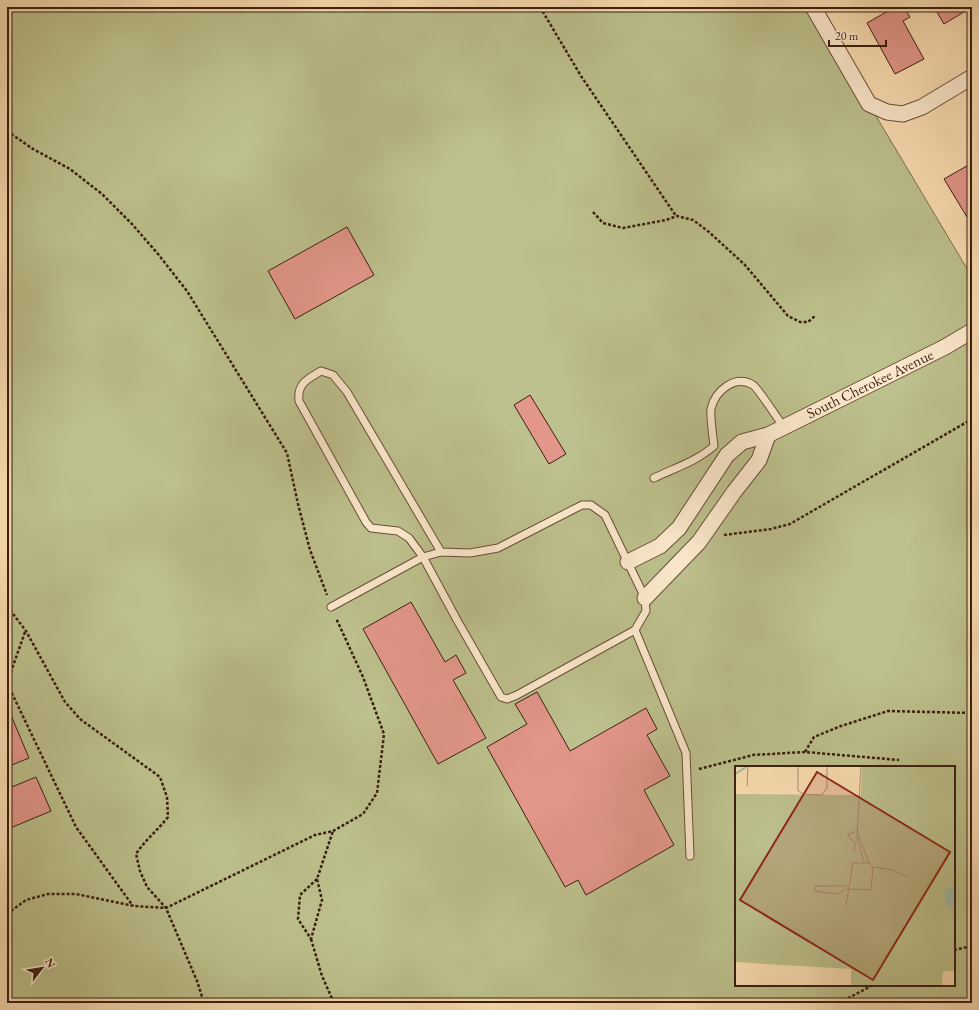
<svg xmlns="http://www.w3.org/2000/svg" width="979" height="1010" viewBox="0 0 979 1010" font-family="'EB Garamond',serif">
	<rect width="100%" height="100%" fill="#faddb2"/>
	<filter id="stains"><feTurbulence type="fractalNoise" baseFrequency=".005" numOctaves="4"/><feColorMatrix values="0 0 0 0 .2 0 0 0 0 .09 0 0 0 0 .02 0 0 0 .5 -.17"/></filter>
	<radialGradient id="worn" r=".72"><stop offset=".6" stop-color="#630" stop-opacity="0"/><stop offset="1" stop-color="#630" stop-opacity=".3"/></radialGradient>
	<!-- green -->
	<path fill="#bdc18d" stroke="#7b704f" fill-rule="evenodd" d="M7 7H811L972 277V1003H7ZM736 767H954V985H736Z"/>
	<!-- building -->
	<g fill="#e3978a" stroke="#391f11">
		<polygon points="895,7 904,7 910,17 903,21 924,59 895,74 867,23"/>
		<polygon points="934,7 972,7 944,24"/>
		<polygon points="972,163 972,221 970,222 944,179"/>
		<polygon points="347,227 374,275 295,319 268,271"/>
		<polygon points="530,395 566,454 549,464 514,405"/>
		<polygon points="411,602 445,662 456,655 466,673 453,680 486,738 438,764 363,629"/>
		<polygon points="537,692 570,751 646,708 657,729 647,735 670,776 644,790 674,845 586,895 578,880 565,887 487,747 527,724 515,704"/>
		<polygon points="8,708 29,758 7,767 7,709"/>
		<polygon points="36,777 51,811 8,829 7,826 7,789"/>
	</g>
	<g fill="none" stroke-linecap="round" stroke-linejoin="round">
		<defs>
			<g id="lane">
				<path d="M654 478C675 468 697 461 714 446 713 438 710 415 711 409 715 391 735 374 753 385 758 388 778 420 784 427"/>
				<path d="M331 607 423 557 441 552 470 553 498 548 582 505H591L605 515 645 598 646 611 635 630 517 695 507 699 501 697 457 620 423 557 409 538 398 531 371 528 366 522 299 401C297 383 308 379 321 371L333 375 347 392 441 552"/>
				<polyline points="635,630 686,753 690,856"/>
			</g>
			<g id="street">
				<polyline points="813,7 869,104 887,112 903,114 922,107 972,77"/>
				<polyline points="628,562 660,546 679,528 727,455 742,442 768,435 903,368 945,347 972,331"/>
				<polyline points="645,598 699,542 734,492 759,460 768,435"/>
			</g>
		</defs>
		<!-- lane casing -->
		<use href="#lane" stroke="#694e39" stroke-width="9"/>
		<!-- street casing -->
		<use href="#street" stroke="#694e39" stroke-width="17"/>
		<!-- path -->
		<g stroke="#391f11" stroke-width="2.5" stroke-dasharray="3 2" stroke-linecap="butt">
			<polyline points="540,7 581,76 676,216"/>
			<polyline points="7,131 33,149 70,169 102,194 132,224 158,254 187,291 287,453 298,504 310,550 327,595"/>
			<polyline points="593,212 603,223 623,228 666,220 677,216 693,220 709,232 745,265 788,316 800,322 808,322 816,315"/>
			<polyline points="724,535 771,529 790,524 972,419"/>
			<path d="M7 606 26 631 65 702 80 719 160 777 167 797 168 817C158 830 145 840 136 854L140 871 147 887 166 908 197 981 204 1003"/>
			<polyline points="25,632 7,683 76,827 133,906"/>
			<polyline points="805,752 814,737 841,726 888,711 972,713"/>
			<polyline points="699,769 753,755 805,752 899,760"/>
			<polyline points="317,879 300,895 298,919 311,939 322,900 317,879 333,831"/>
			<polyline points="7,914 26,900 48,894 76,894 134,906 166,908 315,835 333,831 363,814 377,793 384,734 363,677 336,618"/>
			<polyline points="311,939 322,976 334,1003"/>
			<polyline points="954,950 972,946"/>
			<polyline points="839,1003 873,985"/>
		</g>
		<!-- lane -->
		<use href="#lane" stroke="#fce9cd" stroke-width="7"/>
		<!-- street -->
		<use href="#street" stroke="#fce9cd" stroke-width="15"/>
	</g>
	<g text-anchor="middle" stroke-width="3" stroke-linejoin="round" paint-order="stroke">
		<!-- street labels -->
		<g font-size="15" fill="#391f11" stroke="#fce9cd">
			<text transform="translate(870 384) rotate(-26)" y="5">South Cherokee Avenue</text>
		</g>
	</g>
	<!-- overview -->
	<g transform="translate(735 766)">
		<rect width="220" height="220" fill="#faddb2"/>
		<path d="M127 0H220V205H208L207 220H116V203L0 196V28L126 29Z" fill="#bdc18d"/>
		<path d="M220 118V143L211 138 209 129 212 123Z" fill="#9fbda7"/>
		<path fill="none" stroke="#9fbda7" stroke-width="2" d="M0 8 11 1"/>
		<path fill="none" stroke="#ad9172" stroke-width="1" d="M63 0V25L69 28 87 29 92 22V0M126 0 122 72 129 96M12 20 13 0M123 68 134 97M119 86 120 76 115 73 113 68 123 65M112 120H81L79 125 102 128 112 123 136 124 138 101M111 139 118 97H134L138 101 158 104 172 111"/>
		<path fill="#8f2418" fill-opacity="0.15" stroke="#8f2418" stroke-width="2" d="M82 6 215 86 138 214 5 134Z"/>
		<rect width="220" height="220" fill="none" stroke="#391f11" stroke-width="2"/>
	</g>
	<!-- margin -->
	<rect width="979" height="1010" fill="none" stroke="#faddb2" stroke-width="24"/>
	<rect x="8" y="8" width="963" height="994" fill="none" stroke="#391f11" stroke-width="2"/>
	<rect x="12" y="12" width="955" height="986" fill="none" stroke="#391f11"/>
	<!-- north arrow -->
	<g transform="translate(42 968) rotate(59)" stroke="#fce9cd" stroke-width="3" paint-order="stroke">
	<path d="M0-3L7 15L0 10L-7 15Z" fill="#391f11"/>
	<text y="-6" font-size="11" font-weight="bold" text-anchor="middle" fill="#391f11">N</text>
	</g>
	<!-- scale -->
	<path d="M829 40v6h57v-6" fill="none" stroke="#391f11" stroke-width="2"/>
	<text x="835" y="40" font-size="12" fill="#391f11" stroke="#fce9cd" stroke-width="3" paint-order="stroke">20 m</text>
	<rect width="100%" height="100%" filter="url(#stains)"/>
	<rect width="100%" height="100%" fill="url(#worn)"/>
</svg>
